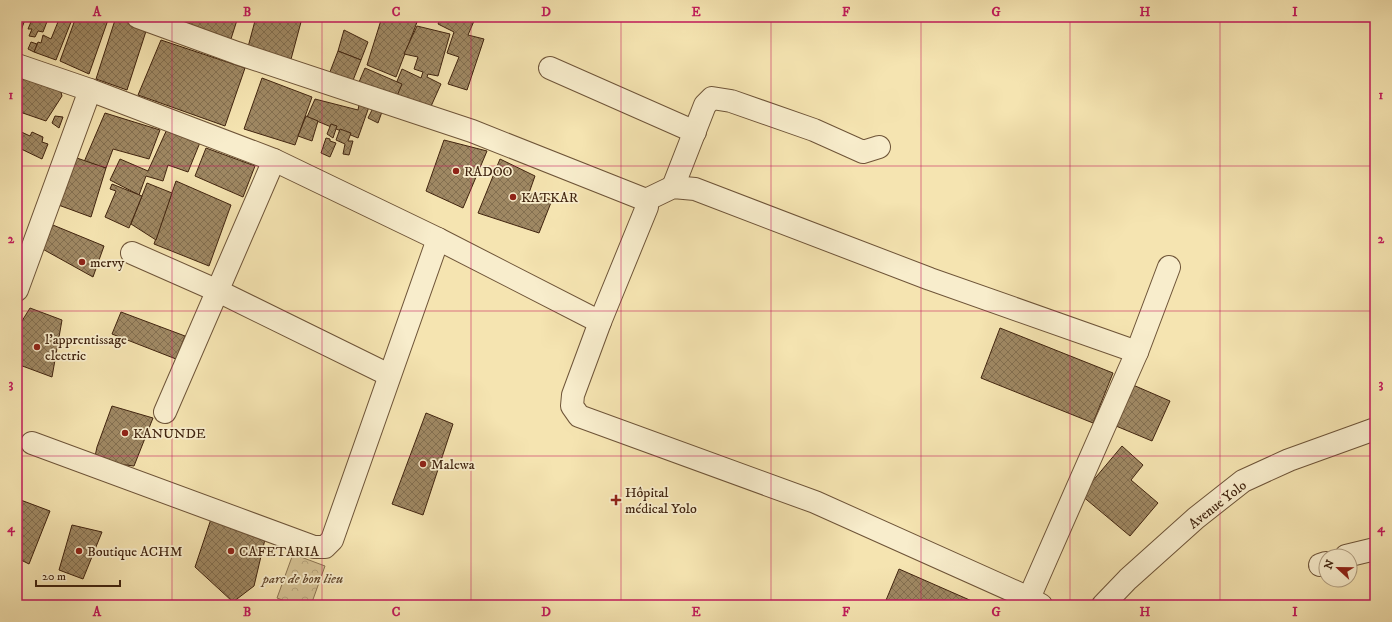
<svg xmlns="http://www.w3.org/2000/svg" width="1392" height="622" viewBox="0 0 1392 622" font-family="'IM FELL DW Pica',serif">
	<defs>
		<pattern id="park-crowns" width="20" height="18" patternUnits="userSpaceOnUse"><rect width="20" height="18" fill="#d6c395"/><path d="M2 6a3 3 0 1 1 6 0M12 15a3 3 0 1 1 6 0" fill="none" stroke="#b9a77f"/></pattern>
		<pattern id="building-cross-hatch" width="8" height="8" patternUnits="userSpaceOnUse"><rect width="8" height="8" fill="#9f8863"/><path d="M0 0l8 8M0 8l8-8" fill="none" stroke="#836f50"/></pattern>
	</defs>
	<rect width="100%" height="100%" fill="#f5e4b1"/>
	<filter id="stains"><feTurbulence type="fractalNoise" baseFrequency=".005" numOctaves="4"/><feColorMatrix values="0 0 0 0 .2 0 0 0 0 .09 0 0 0 0 .02 0 0 0 .5 -.17"/></filter>
	<radialGradient id="worn" r=".72"><stop offset=".6" stop-color="#630" stop-opacity="0"/><stop offset="1" stop-color="#630" stop-opacity=".3"/></radialGradient>
	<!-- park -->
	<polygon fill="url(#park-crowns)" stroke="#8c7452" points="293,554 325,566 311,605 295,605 277,598"/>
	<!-- building -->
	<g fill="url(#building-cross-hatch)" stroke="#41240f">
		<polygon points="17,17 26,17 17,41"/>
		<polygon points="33,17 43,17 48,19 43,32 38,31 35,37 29,36 32,29 28,29"/>
		<polygon points="60,17 73,17 56,60 34,52 38,42 41,43 43,35 51,39"/>
		<polygon points="76,17 109,17 89,74 60,61"/>
		<polygon points="116,17 123,17 148,25 127,90 96,79"/>
		<polygon points="173,17 238,17 230,42 170,25"/>
		<polygon points="256,17 285,17 301,22 290,63 248,47"/>
		<polygon points="382,17 419,17 396,77 367,65"/>
		<polygon points="441,17 462,17 474,21 468,35 484,39 467,90 448,84 459,57 447,53 454,32 438,24"/>
		<polygon points="417,26 450,34 438,76 428,74 427,77 441,84 428,113 389,101 402,69 421,78 423,72 414,69 418,57 404,54"/>
		<polygon points="344,30 368,42 361,60 338,51"/>
		<polygon points="161,40 245,68 225,126 138,95"/>
		<polygon points="31,42 37,44 34,52 28,49"/>
		<polygon points="338,51 361,60 350,88 328,77"/>
		<polygon points="365,68 402,84 394,103 356,89"/>
		<polygon points="17,70 59,85 62,96 46,121 17,111"/>
		<polygon points="262,78 312,97 295,145 244,129"/>
		<polygon points="315,99 358,110 359,105 352,102 370,104 358,138 307,117"/>
		<polygon points="374,106 383,109 378,123 368,118"/>
		<polygon points="105,113 160,130 149,159 113,149 106,168 84,162"/>
		<polygon points="55,116 63,117 59,128 52,123"/>
		<polygon points="306,116 318,121 312,141 298,136"/>
		<polygon points="331,124 337,126 333,138 327,134"/>
		<polygon points="168,127 201,140 188,172 168,165 163,181 146,176 139,195 110,180 120,159 148,171"/>
		<polygon points="340,129 351,133 348,141 353,141 349,155 343,154 345,144 336,140"/>
		<polygon points="17,130 30,136 32,132 43,137 42,142 48,144 42,159 17,147"/>
		<polygon points="326,138 330,139 330,141 336,143 330,157 321,153"/>
		<polygon points="444,140 487,151 463,208 426,191"/>
		<polygon points="206,148 255,166 243,197 195,176"/>
		<polygon points="71,156 106,168 91,217 53,203"/>
		<polygon points="500,159 535,176 529,193 552,200 539,233 478,213"/>
		<polygon points="176,181 231,205 209,266 154,244"/>
		<polygon points="147,183 172,193 156,240 131,224"/>
		<polygon points="112,184 142,196 129,228 105,217 116,191 110,189"/>
		<polygon points="48,223 104,246 93,277 39,247"/>
		<polygon points="30,308 62,320 52,377 17,364 17,329"/>
		<polygon points="121,312 185,336 176,359 112,334"/>
		<polygon points="1000,328 1113,373 1093,423 981,378"/>
		<polygon points="1133,385 1170,401 1152,441 1116,426"/>
		<polygon points="112,406 153,418 134,466 94,461 97,447"/>
		<polygon points="426,413 453,424 423,515 392,504"/>
		<polygon points="1122,446 1143,465 1131,480 1158,503 1130,536 1081,495"/>
		<polygon points="18,499 50,511 29,564 17,558"/>
		<polygon points="211,519 266,535 254,586 233,602 195,567"/>
		<polygon points="72,525 102,532 83,579 59,570"/>
		<polygon points="899,569 981,605 884,605"/>
	</g>
	<g fill="none" stroke-linecap="round" stroke-linejoin="round">
		<defs>
			<g id="minor">
				<polyline points="138,17 237,53 472,131 646,200 673,187 695,189 930,279 1137,352"/>
				<polyline points="17,65 90,90 274,160 438,239 600,322"/>
				<polyline points="550,68 695,132"/>
				<polyline points="673,187 705,105 712,98 731,101 814,130 863,152 879,147"/>
				<polyline points="646,200 647,207 600,322 573,395 572,406 579,416 815,502 1029,598 1041,605"/>
				<polyline points="132,253 218,291 389,375"/>
				<polyline points="17,290 90,90"/>
				<polyline points="165,412 274,160"/>
				<polyline points="32,443 314,547 325,547 332,540 438,239"/>
				<polyline points="1346,556 1375,549"/>
				<polyline points="1320,565 1326,563"/>
				<polyline points="1029,598 1137,352 1169,267"/>
				<polyline points="1103,605 1128,579 1196,518 1243,481 1289,460 1375,429"/>
			</g>
		</defs>
		<!-- minor casing -->
		<use href="#minor" stroke="#6e5438" stroke-width="24"/>
		<!-- minor -->
		<use href="#minor" stroke="#f8edcc" stroke-width="22"/>
	</g>
	<!-- grid -->
	<path fill="none" stroke="#c2185b" stroke-width="1" stroke-opacity="0.55" d="M172 17V605M322 17V605M471 17V605M621 17V605M771 17V605M921 17V605M1070 17V605M1220 17V605M17 166H1375M17 311H1375M17 456H1375"/>
	<!-- markers -->
	<g fill="#8f2418" stroke="#f8edcc" stroke-width="1.5">
		<circle cx="456" cy="171" r="4"/>
		<circle cx="513" cy="197" r="4"/>
		<circle cx="82" cy="262" r="4"/>
		<circle cx="37" cy="347" r="4"/>
		<circle cx="125" cy="433" r="4"/>
		<circle cx="423" cy="464" r="4"/>
		<path d="M614 494h4v4h4v4h-4v4h-4v-4h-4v-4h4z"/>
		<circle cx="79" cy="551" r="4"/>
		<circle cx="231" cy="551" r="4"/>
	</g>
	<g text-anchor="middle" stroke-width="3.5" stroke-linejoin="round" paint-order="stroke">
		<!-- poi labels -->
		<g font-size="14" fill="#41240f" stroke="#f8edcc" text-anchor="start">
			<text x="464" y="176">RADOO</text>
			<text x="521" y="202">KATKAR</text>
			<text x="90" y="267">mervy</text>
			<text x="45" y="344">l'apprentissage<tspan x="45" dy="16">electric</tspan></text>
			<text x="133" y="438">KANUNDE</text>
			<text x="431" y="469">Malewa</text>
			<text x="625" y="497">Hôpital<tspan x="625" dy="16">médical Yolo</tspan></text>
			<text x="87" y="556">Boutique ACHM</text>
			<text x="239" y="556">CAFETARIA</text>
		</g>
		<!-- street labels -->
		<g font-size="14" fill="#41240f" stroke="#f8edcc">
			<text transform="translate(1217 504) rotate(-38)" y="5">Avenue Yolo</text>
		</g>
		<!-- park labels -->
		<g font-size="14" font-style="italic" fill="#664c30" stroke="#f8edcc">
			<text x="303" y="583">parc de bon lieu</text>
		</g>
	</g>
	<!-- margin -->
	<rect width="1392" height="622" fill="none" stroke="#f5e4b1" stroke-width="44"/>
	<!-- north arrow -->
	<g transform="translate(1338 568) rotate(292)"><circle r="19" fill="#f8edcc" stroke="#af9d80"/>
	<path d="M0-3L7 15L0 10L-7 15Z" fill="#8f2418"/>
	<text y="-6" font-size="11" font-weight="bold" text-anchor="middle" fill="#41240f">N</text>
	</g>
	<!-- scale -->
	<path d="M36 580v6h84v-6" fill="none" stroke="#41240f" stroke-width="2"/>
	<text x="42" y="580" font-size="12" fill="#41240f" stroke="#f8edcc" stroke-width="3" paint-order="stroke">20 m</text>
	<rect x="22" y="22" width="1348" height="578" fill="none" stroke="#c2185b" stroke-width="1.5"/>
	<g font-size="13" text-anchor="middle" font-weight="bold" fill="#c2185b">
		<text x="97" y="16">A</text>
		<text x="247" y="16">B</text>
		<text x="396" y="16">C</text>
		<text x="546" y="16">D</text>
		<text x="696" y="16">E</text>
		<text x="846" y="16">F</text>
		<text x="996" y="16">G</text>
		<text x="1145" y="16">H</text>
		<text x="1295" y="16">I</text>
		<text x="11" y="99">1</text>
		<text x="1381" y="99">1</text>
		<text x="11" y="243">2</text>
		<text x="1381" y="243">2</text>
		<text x="11" y="388">3</text>
		<text x="1381" y="388">3</text>
		<text x="11" y="532">4</text>
		<text x="1381" y="532">4</text>
		<text x="97" y="616">A</text>
		<text x="247" y="616">B</text>
		<text x="396" y="616">C</text>
		<text x="546" y="616">D</text>
		<text x="696" y="616">E</text>
		<text x="846" y="616">F</text>
		<text x="996" y="616">G</text>
		<text x="1145" y="616">H</text>
		<text x="1295" y="616">I</text>
	</g>
	<rect width="100%" height="100%" filter="url(#stains)"/>
	<rect width="100%" height="100%" fill="url(#worn)"/>
</svg>
